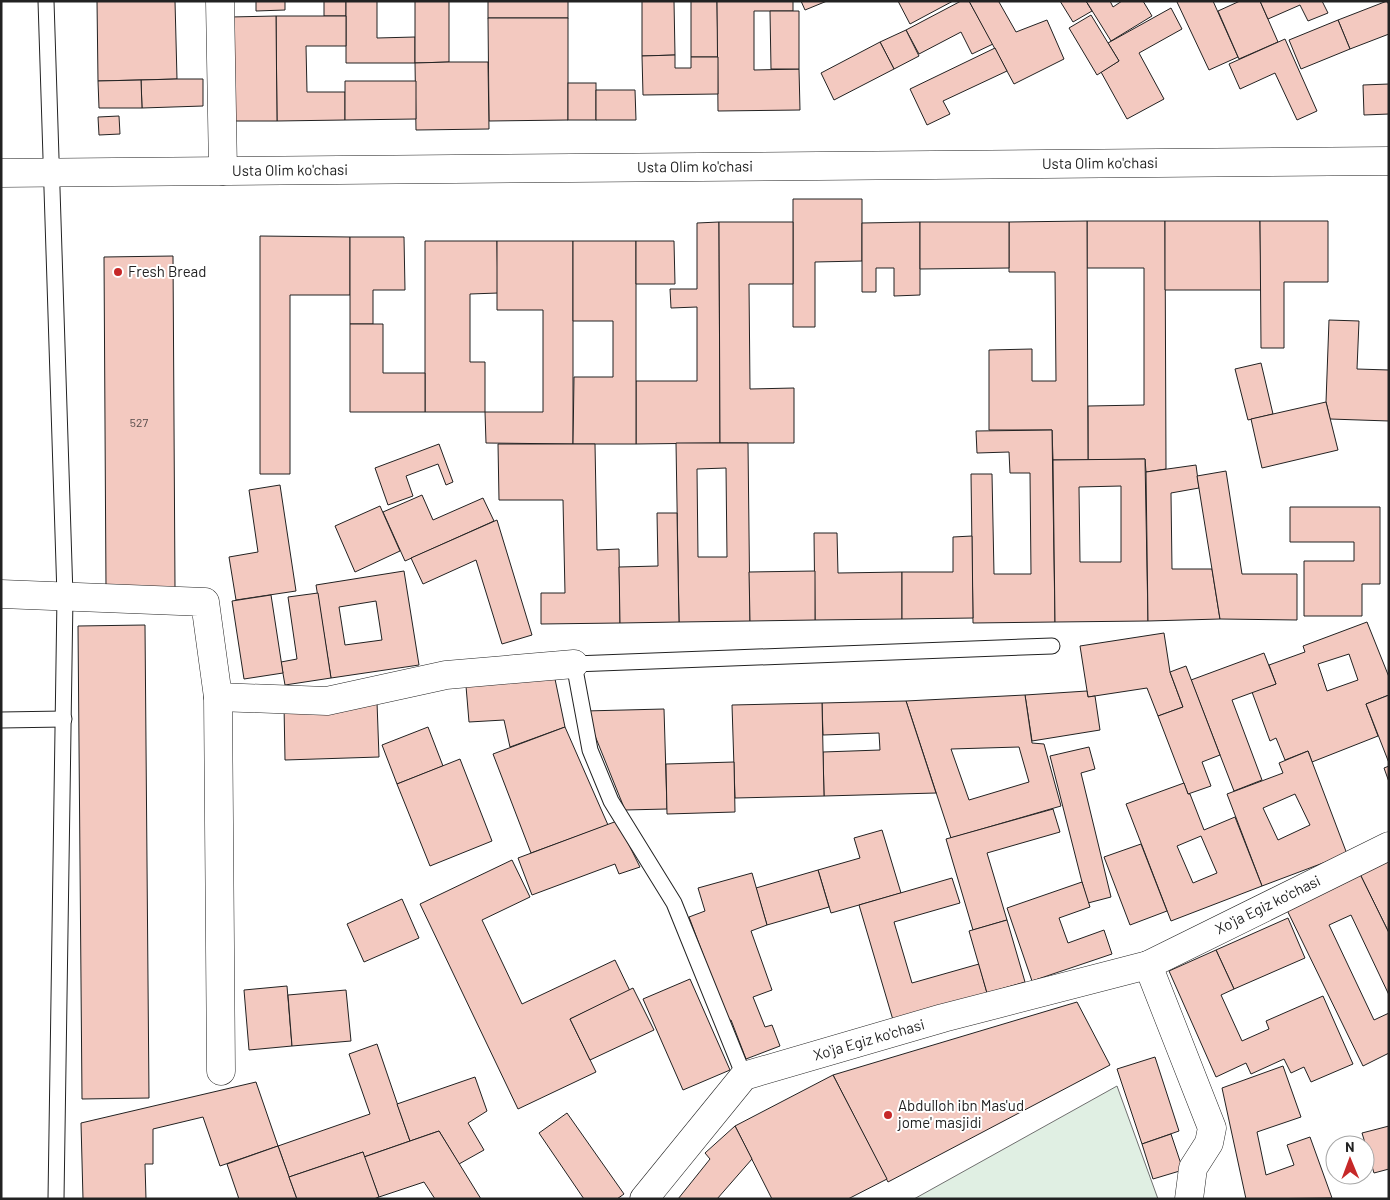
<svg xmlns="http://www.w3.org/2000/svg" width="1390" height="1200" viewBox="0 0 1390 1200" font-family="Barlow,sans-serif">
	<rect width="100%" height="100%" fill="#fff"/>
	<!-- green -->
	<polygon fill="#e0efe3" stroke="#6f6f6f" points="1117,1086 1158,1199 914,1199"/>
	<!-- building -->
	<g fill="#f3c9c0" stroke="#222" fill-rule="evenodd">
		<polygon points="97,1 175,1 177,79 98,81"/>
		<polygon points="256,1 285,1 285,10 256,11"/>
		<rect x="324" y="1" width="22" height="15"/>
		<polygon points="346,1 377,1 377,38 415,37 415,63 346,63"/>
		<polygon points="415,1 449,1 449,62 415,63"/>
		<rect x="488" y="1" width="80" height="17"/>
		<polygon points="642,1 674,1 675,55 642,56"/>
		<polygon points="691,1 717,1 718,57 691,57"/>
		<polygon points="717,1 793,1 793,11 754,11 754,70 799,69 800,110 718,111"/>
		<polygon points="801,1 827,1 805,10"/>
		<polygon points="898,1 953,1 910,24"/>
		<polygon points="961,1 969,1 993,44 972,54 961,32 919,54 906,30"/>
		<polygon points="969,1 1000,1 999,2 1016,32 1047,20 1064,59 1014,84"/>
		<polygon points="1060,1 1086,1 1092,11 1073,22"/>
		<polygon points="1086,1 1110,1 1113,7 1122,1 1143,1 1152,16 1111,41"/>
		<polygon points="1179,1 1213,1 1238,57 1209,70 1177,2"/>
		<polygon points="1240,1 1260,1 1278,42 1239,59 1218,11"/>
		<polygon points="1260,1 1322,1 1328,13 1308,21 1300,5 1268,19"/>
		<polygon points="1387,1 1389,5 1389,34 1350,49 1338,20"/>
		<polygon points="1171,8 1182,29 1139,53 1164,99 1127,119 1101,72 1119,61 1108,43"/>
		<polygon points="770,11 799,11 799,69 771,69"/>
		<polygon points="1091,15 1119,61 1097,75 1069,28"/>
		<polygon points="276,16 346,16 346,46 306,46 307,92 345,92 345,120 277,121"/>
		<polygon points="276,16 277,121 231,121 230,17"/>
		<polygon points="488,18 568,18 568,120 489,121"/>
		<polygon points="1338,20 1350,49 1301,69 1289,40"/>
		<polygon points="906,30 919,56 894,69 880,42"/>
		<polygon points="1285,39 1317,111 1297,120 1275,73 1240,89 1229,64"/>
		<polygon points="880,42 894,69 834,100 821,73"/>
		<polygon points="995,48 1007,71 943,101 950,114 927,125 910,89"/>
		<polygon points="675,55 675,68 691,68 691,57 718,57 718,94 643,95 642,56"/>
		<polygon points="449,62 488,62 489,129 416,130 415,63"/>
		<polygon points="177,79 203,79 203,106 142,108 141,80"/>
		<polygon points="141,80 142,108 99,108 98,81"/>
		<polygon points="345,81 416,81 416,119 345,120"/>
		<rect x="568" y="83" width="28" height="37"/>
		<polygon points="1389,84 1389,114 1364,115 1363,85"/>
		<polygon points="596,90 635,90 636,120 596,120"/>
		<polygon points="119,116 120,134 99,135 98,117"/>
		<polygon points="793,199 862,199 862,261 815,262 815,327 793,327"/>
		<polygon points="1087,221 1165,221 1166,469 1146,472 1145,459 1088,460 1088,406 1144,405 1144,268 1087,268"/>
		<polygon points="1087,221 1088,460 1053,460 1052,430 989,430 989,350 1032,349 1032,381 1056,381 1055,272 1009,272 1009,222"/>
		<polygon points="1165,221 1260,221 1261,290 1165,290"/>
		<polygon points="1260,221 1328,221 1328,282 1284,282 1284,348 1261,348"/>
		<polygon points="719,222 720,443 636,444 636,381 697,381 697,307 671,308 670,289 697,289 697,223"/>
		<polygon points="719,222 793,222 793,284 749,284 750,389 794,388 794,443 720,443"/>
		<polygon points="920,222 920,295 894,296 894,268 876,268 876,292 862,292 862,223"/>
		<polygon points="920,222 1009,222 1009,268 920,269"/>
		<polygon points="260,236 350,237 350,295 290,295 290,474 260,474"/>
		<polygon points="350,237 404,237 405,290 373,290 373,324 350,324"/>
		<polygon points="425,241 497,241 498,293 470,294 470,362 485,362 485,412 425,412"/>
		<polygon points="497,241 573,241 573,444 486,443 485,412 543,412 543,310 497,310"/>
		<polygon points="573,241 636,241 636,444 573,444 574,377 613,377 613,321 573,321"/>
		<polygon points="636,241 674,241 675,284 636,284"/>
		<polygon points="173,256 175,588 106,589 104,257"/>
		<polygon points="1329,320 1359,321 1357,369 1389,370 1389,421 1330,419 1326,402"/>
		<polygon points="350,324 383,324 383,373 425,373 425,412 350,412"/>
		<polygon points="1261,363 1273,414 1248,420 1235,369"/>
		<polygon points="1326,402 1338,450 1262,468 1251,419"/>
		<polygon points="1052,430 1055,622 973,623 971,474 992,474 994,574 1031,574 1030,473 1010,473 1009,452 977,453 976,431"/>
		<path d="M676 443H748L750 621 679 622ZM726 468 727 557H698L697 469Z"/>
		<polygon points="439,444 453,482 446,485 438,464 406,476 413,496 388,505 375,468"/>
		<polygon points="498,444 595,444 597,550 619,549 620,623 541,624 541,593 565,593 563,500 499,500"/>
		<path d="M1145 459 1148 621 1055 622 1053 460ZM1121 486V562H1080L1079 487Z"/>
		<polygon points="1196,465 1199,488 1171,493 1172,569 1212,569 1220,619 1148,621 1146,472"/>
		<polygon points="1226,471 1242,574 1297,574 1297,620 1220,619 1197,476"/>
		<polygon points="280,485 296,591 236,600 229,557 258,552 249,490"/>
		<polygon points="422,495 433,520 483,498 494,521 405,561 383,512"/>
		<polygon points="380,506 400,551 355,572 335,526"/>
		<polygon points="1290,507 1380,507 1380,584 1362,584 1362,616 1304,616 1304,561 1354,561 1354,542 1290,542"/>
		<polygon points="657,513 677,513 679,622 620,623 619,567 658,566"/>
		<polygon points="497,520 532,635 502,644 476,560 423,584 411,558"/>
		<polygon points="814,533 837,533 838,573 902,572 902,619 815,620"/>
		<polygon points="972,536 973,618 902,619 902,572 953,572 953,537"/>
		<path d="M404 571 419 665 331 678 316 585ZM376 601 382 640 345 645 339 607Z"/>
		<polygon points="815,571 815,620 750,621 749,572"/>
		<polygon points="318,593 331,678 285,685 281,662 297,659 288,597"/>
		<polygon points="271,595 283,673 244,679 232,601"/>
		<path d="M1367 622 1389 677V695L1366 704 1378 736 1312 762 1308 751 1285 760 1276 738 1270 741 1252 692 1276 684 1269 665 1305 652 1303 646ZM1349 654 1358 680 1327 691 1318 664Z"/>
		<polygon points="145,625 149,1098 82,1099 78,626"/>
		<polygon points="1164,633 1170,672 1183,707 1158,716 1147,688 1088,697 1080,646"/>
		<polygon points="1264,653 1276,684 1232,700 1262,780 1234,791 1191,680"/>
		<polygon points="1186,666 1220,755 1202,762 1211,786 1188,794 1158,716 1183,707 1170,672"/>
		<polygon points="555,679 565,727 510,747 504,720 469,722 466,686"/>
		<polygon points="1087,691 1088,697 1095,696 1100,730 1032,741 1025,695"/>
		<path d="M1025 695 1032 743 1044 744 1061 806 951 838 906 701ZM1019 747 1029 782 969 800 951 749Z"/>
		<polygon points="1389,695 1389,763 1366,704"/>
		<polygon points="906,701 936,793 824,796 823,752 880,750 879,733 823,735 822,703"/>
		<polygon points="377,702 379,757 285,760 284,705"/>
		<polygon points="822,703 824,796 735,798 732,705"/>
		<polygon points="664,709 667,809 625,810 585,711"/>
		<polygon points="428,727 443,766 397,784 382,745"/>
		<polygon points="565,727 608,825 531,853 493,754"/>
		<polygon points="1089,747 1095,769 1081,773 1111,897 1088,903 1082,882 1050,756"/>
		<path d="M1308 751 1347 854 1262 886 1227 794 1283 773 1279 763ZM1295 794 1310 825 1278 840 1263 808Z"/>
		<polygon points="460,759 492,841 430,866 397,784"/>
		<polygon points="734,762 735,812 667,814 666,764"/>
		<polygon points="1389,766 1389,782 1384,768"/>
		<path d="M1184 783 1188 794H1190L1204 830 1235 817 1262 886 1171 921 1126 804ZM1201 836 1217 873 1193 883 1177 846Z"/>
		<polygon points="1053,809 1060,832 987,853 1007,920 973,930 946,839"/>
		<polygon points="617,821 640,867 619,874 615,864 532,895 518,858"/>
		<polygon points="882,830 901,893 831,913 818,870 860,858 854,838"/>
		<polygon points="1141,844 1167,911 1130,925 1104,857"/>
		<polygon points="1389,851 1389,933 1358,870"/>
		<polygon points="512,860 530,897 482,920 522,1004 615,960 630,991 570,1019 596,1072 518,1109 420,904"/>
		<polygon points="818,870 829,907 767,925 756,888"/>
		<polygon points="1358,870 1389,933 1389,995 1351,915 1329,925 1374,1020 1389,1013 1389,1053 1363,1066 1285,906"/>
		<polygon points="752,873 767,925 751,931 772,990 753,997 765,1027 772,1025 780,1046 746,1059 731,1020 728,1021 689,917 705,911 698,888"/>
		<polygon points="952,878 960,903 894,922 912,983 979,964 987,993 893,1020 859,905"/>
		<polygon points="1082,882 1090,907 1059,918 1068,943 1104,930 1112,954 1032,981 1007,908"/>
		<polygon points="402,899 419,938 364,962 347,924"/>
		<polygon points="1288,918 1305,958 1234,989 1216,950"/>
		<polygon points="1007,920 1025,982 987,993 969,931"/>
		<polygon points="1216,950 1234,989 1221,995 1242,1041 1269,1029 1266,1021 1323,996 1353,1064 1311,1082 1304,1067 1291,1073 1284,1059 1251,1074 1246,1063 1216,1077 1169,971"/>
		<polygon points="690,979 730,1070 683,1090 643,999"/>
		<polygon points="287,986 292,1046 249,1050 244,990"/>
		<polygon points="633,988 654,1030 590,1060 570,1019"/>
		<polygon points="346,990 351,1041 292,1046 288,995"/>
		<polygon points="1077,1002 1110,1065 888,1182 833,1075"/>
		<polygon points="377,1044 410,1141 364,1157 363,1152 289,1177 278,1146 370,1114 349,1054"/>
		<polygon points="1155,1057 1179,1131 1142,1144 1117,1069"/>
		<polygon points="1283,1066 1301,1117 1257,1132 1266,1175 1294,1165 1287,1145 1310,1137 1332,1198 1246,1199 1222,1088"/>
		<polygon points="833,1075 887,1179 848,1199 772,1199 735,1126"/>
		<polygon points="475,1077 487,1111 468,1123 484,1150 459,1164 439,1131 410,1141 397,1104"/>
		<polygon points="256,1082 278,1146 220,1166 203,1117 153,1129 153,1164 145,1164 146,1199 83,1199 81,1123"/>
		<polygon points="567,1113 624,1194 617,1199 584,1199 539,1133"/>
		<polygon points="735,1126 752,1159 717,1199 678,1199 710,1159 705,1153"/>
		<polygon points="1389,1126 1389,1169 1374,1173 1362,1133"/>
		<polygon points="439,1131 481,1199 435,1199 424,1182 379,1197 364,1157"/>
		<polygon points="1171,1134 1183,1170 1153,1179 1142,1144"/>
		<polygon points="278,1146 297,1199 239,1199 227,1164"/>
		<polygon points="363,1152 379,1197 374,1199 297,1199 289,1177"/>
	</g>
	<g fill="none" stroke-linecap="round" stroke-linejoin="round">
		<defs>
			<g id="lane">
				<polyline points="46,1 65,596 56,1199"/>
				<polyline points="1,720 64,719"/>
				<polyline points="744,1076 674,903 611,801 590,750 574,664 1052,646"/>
			</g>
			<g id="street">
				<polyline points="220,1 223,171"/>
				<polyline points="1,594 205,602 218,697 327,701 446,675 574,664"/>
				<polyline points="218,697 221,1071"/>
				<polyline points="1148,965 1212,1128 1209,1143 1193,1168 1189,1199"/>
				<polyline points="644,1199 744,1076 943,1018 1148,965 1389,846"/>
			</g>
			<g id="secondary">
				<path id="s1" d="M1 173 1389 161"/>
			</g>
		</defs>
		<!-- lane casing -->
		<use href="#lane" stroke="#222" stroke-width="17"/>
		<!-- street casing -->
		<use href="#street" stroke="#222" stroke-width="29"/>
		<!-- secondary casing -->
		<use href="#secondary" stroke="#222" stroke-width="29"/>
		<!-- lane -->
		<use href="#lane" stroke="#fff" stroke-width="15"/>
		<!-- street -->
		<use href="#street" stroke="#fff" stroke-width="28"/>
		<!-- secondary -->
		<use href="#secondary" stroke="#fff" stroke-width="28"/>
	</g>
	<!-- markers -->
	<g fill="#c62828" stroke="#fff" stroke-width="2">
		<circle cx="118" cy="272" r="5"/>
		<circle cx="888" cy="1115" r="5"/>
	</g>
	<g text-anchor="middle" stroke-width="4" stroke-linejoin="round" paint-order="stroke">
		<!-- number labels -->
		<g font-size="12" fill="#564c4a">
			<text x="139" y="427">527</text>
		</g>
		<!-- street labels -->
		<g font-size="15" fill="#222" stroke="#fff">
			<text dy="5" stroke="none"><textPath href="#s1" startOffset="1099">Usta Olim ko'chasi</textPath></text>
			<text dy="5" stroke="none"><textPath href="#s1" startOffset="694">Usta Olim ko'chasi</textPath></text>
			<text dy="5" stroke="none"><textPath href="#s1" startOffset="289">Usta Olim ko'chasi</textPath></text>
			<text transform="translate(1268 905) rotate(-26)" y="5">Xoʻja Egiz ko'chasi</text>
			<text transform="translate(869 1040) rotate(-16)" y="5">Xoʻja Egiz ko'chasi</text>
		</g>
		<!-- poi labels -->
		<g font-size="15" fill="#222" stroke="#fff" text-anchor="start">
			<text x="128" y="277">Fresh Bread</text>
			<text x="898" y="1111">Abdulloh ibn Mas'ud<tspan x="898" dy="17">jome' masjidi</tspan></text>
		</g>
	</g>
	<!-- border -->
	<rect width="1390" height="1200" fill="none" stroke="#222222" stroke-width="5"/>
	<!-- north arrow -->
	<g transform="translate(1350 1160) rotate(359)"><circle r="24" fill="#ffffff" stroke="#a7a7a7"/>
	<path d="M0-4L9 19L0 12L-9 19Z" fill="#c62828"/>
	<text y="-8" font-size="14" font-weight="bold" text-anchor="middle" fill="#222222">N</text>
	</g>
</svg>
